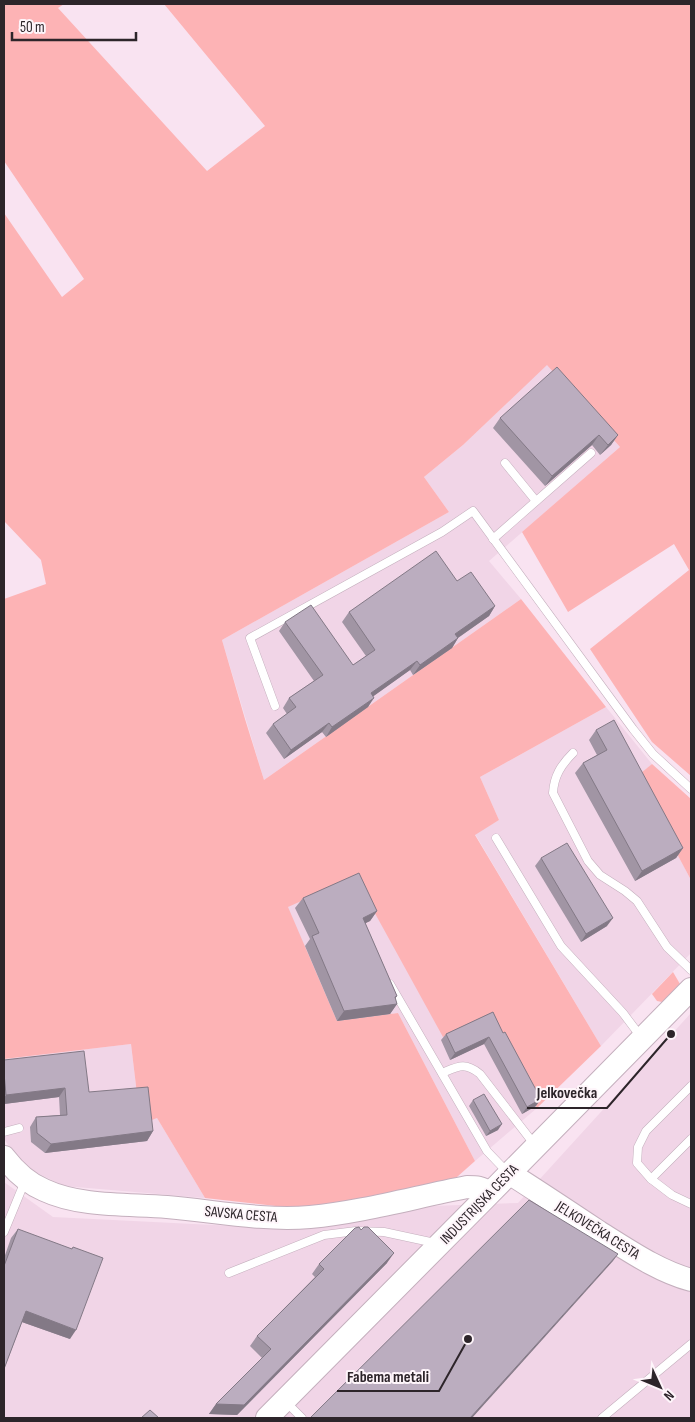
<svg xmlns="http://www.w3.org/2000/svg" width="695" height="1422" viewBox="0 0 695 1422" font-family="'Sofia Sans Condensed',sans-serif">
	<rect width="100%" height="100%" fill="#f9e3f1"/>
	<!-- built -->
	<g fill="#f1d5e7">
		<polygon points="547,364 620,447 489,561 521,599 264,780 222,640 449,512 424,477 463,445"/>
		<polygon points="606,707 652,764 637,777 691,880 691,953 601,1046 475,834 499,820 480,777"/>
		<polygon points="355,876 489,1017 537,1108 475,1161 398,1013 337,1021 287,907"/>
		<polygon points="691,1013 691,1418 4,1418 4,1182 53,1217 254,1227 432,1206 518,1203"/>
		<polygon points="131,1044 137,1094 145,1094 153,1119 157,1118 205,1198 64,1186 29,1169 18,1159 4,1139 4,1059"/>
	</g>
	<!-- green -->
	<g fill="#fdb3b5">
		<polygon points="4,4 64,4 58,8 207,171 265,126 164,4 691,4 691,776 652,742 590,649 689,570 674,544 568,612 522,532 620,447 547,365 463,445 424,477 449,512 222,640 245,719 264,780 521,599 606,707 480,777 499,820 475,835 601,1046 537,1108 489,1017 443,1037 355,877 288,907 337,1021 398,1013 475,1161 457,1177 450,1180 345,1203 293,1208 205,1198 157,1118 152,1120 145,1094 137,1094 131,1044 4,1059 4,599 46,584 41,560 4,521 4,213 62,297 84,279 4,161"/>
		<polygon points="652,764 691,799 691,880 636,777"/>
		<polygon points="673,972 680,984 679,988 662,1002 657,1001 652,994"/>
	</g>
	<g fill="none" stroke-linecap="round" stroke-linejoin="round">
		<defs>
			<g id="lane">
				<polyline points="505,463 536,501"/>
				<polyline points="493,539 591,453"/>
				<polyline points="275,706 250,638 442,532 473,511 633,729 653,754 691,789"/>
				<path d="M573 753C561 765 554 776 553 793L588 861 600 875 625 891 637 901 667 947 691 970"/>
				<polyline points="496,838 561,946 623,1013 641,1037"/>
				<polyline points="390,984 487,1151 508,1173"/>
				<path d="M442 1073C459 1066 465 1062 480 1074L534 1144"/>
				<polyline points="4,1132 19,1128"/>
				<polyline points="691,1139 651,1179 672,1195 691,1204"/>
				<polyline points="651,1179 637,1163 638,1147 646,1131 691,1086"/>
				<polyline points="4,1232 25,1181"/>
				<polyline points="229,1273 324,1235 356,1231 384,1232 435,1243"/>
				<polyline points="286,1402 302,1418"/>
				<polyline points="602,1418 691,1344"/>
			</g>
			<g id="secondary">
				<path d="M4 1157C14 1170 27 1183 44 1190 80 1207 128 1204 167 1207 214 1211 263 1221 310 1217 363 1212 415 1197 467 1187 476 1187 482 1187 489 1193"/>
				<path d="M509 1173C539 1192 569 1212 599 1232 628 1250 658 1271 691 1280"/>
				<path d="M267 1418C409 1276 550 1132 691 989"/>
			</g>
		</defs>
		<!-- lane casing -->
		<use href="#lane" stroke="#c4afbd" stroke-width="9"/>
		<!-- secondary casing -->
		<use href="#secondary" stroke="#c4afbd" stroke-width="24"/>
		<!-- lane -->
		<use href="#lane" stroke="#fff" stroke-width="8"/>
		<!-- secondary -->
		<use href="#secondary" stroke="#fff" stroke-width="22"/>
	</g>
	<!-- wall -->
	<g fill="#a195a4">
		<polygon points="500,418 618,435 611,445 600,455 592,445 545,486 493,428"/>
		<polygon points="457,581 495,606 489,616 458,638 452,648 413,675 410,670 373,696 368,707 326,737 322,732 284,759 266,733 273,724 287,714 283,708 289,698 314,681 279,631 285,622 353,665 366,656 342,622 349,612"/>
		<polygon points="596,730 683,848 676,858 635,881 575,773 583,763 597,755 589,740"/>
		<polygon points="541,858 607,926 581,942 535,866"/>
		<polygon points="303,898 377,911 370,921 365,923 397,996 395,998 397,1004 390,1014 337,1021 305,946 310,939 295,908"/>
		<polygon points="493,1012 536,1106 522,1114 484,1044 450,1060 441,1040 446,1034"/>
		<polygon points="4,1060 89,1092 153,1131 147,1141 45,1153 31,1142 30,1127 36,1117 60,1115 59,1097 4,1104"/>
		<polygon points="473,1100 498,1130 486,1136 469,1106"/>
		<polygon points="18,1229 70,1339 22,1322 4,1369 4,1258 11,1238"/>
		<polygon points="387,1263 237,1415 209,1414 216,1404 262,1358 250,1346 257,1336 315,1277 312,1274 319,1264"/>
	</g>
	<!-- shaded-wall -->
	<g fill="#837986">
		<polygon points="599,435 592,445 545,486 552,476"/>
		<polygon points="618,435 611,445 600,455 608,445"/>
		<polygon points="495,606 489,616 449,644 455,634"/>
		<polygon points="458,638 452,648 413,675 420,665"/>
		<polygon points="417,661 410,670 364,703 371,693"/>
		<polygon points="374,698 368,707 326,737 332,727"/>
		<polygon points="329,723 322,732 284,759 291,750"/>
		<polygon points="683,848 676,858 635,881 642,871"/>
		<polygon points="377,911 370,921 356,928 363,918"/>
		<polygon points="613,918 607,926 581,942 586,934"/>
		<polygon points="397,996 390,1005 397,1004 390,1014 337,1021 344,1011"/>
		<polygon points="489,1037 484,1044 450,1060 455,1053"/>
		<polygon points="65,1088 59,1097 4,1104 4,1098 6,1095"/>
		<polygon points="541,1099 536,1106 522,1114 527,1107"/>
		<polygon points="502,1124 498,1130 486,1136 490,1131"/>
		<polygon points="153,1131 147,1141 45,1153 51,1144"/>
		<polygon points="394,1253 387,1263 237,1415 209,1414 216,1404"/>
		<polygon points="618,1254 613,1261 472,1418 470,1418"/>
		<polygon points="26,1311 76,1330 70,1339 19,1321"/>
	</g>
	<!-- building -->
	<g fill="#bbadbf" stroke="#837986">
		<polygon points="557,367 618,435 608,445 599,435 552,476 500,418"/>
		<polygon points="436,551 457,581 471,572 495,606 455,634 458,638 420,665 417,661 371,693 374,698 332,727 329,723 291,750 273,724 296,707 289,698 323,675 285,622 311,605 353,665 375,650 349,612"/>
		<polygon points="614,720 683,848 642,871 583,763 607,750 596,730"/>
		<polygon points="567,843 613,918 586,934 541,858"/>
		<polygon points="359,873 377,911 363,918 397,996 395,997 397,1004 344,1011 312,936 319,933 303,898"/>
		<polygon points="493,1012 503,1033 505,1032 541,1099 527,1107 489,1037 455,1053 446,1034"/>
		<polygon points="84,1051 89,1092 148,1087 153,1131 51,1144 37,1133 36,1117 67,1115 65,1088 6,1095 4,1073 4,1060"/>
		<polygon points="484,1094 502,1124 490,1131 473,1100"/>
		<polygon points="529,1200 618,1254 470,1418 310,1418"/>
		<polygon points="359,1227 361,1230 364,1227 368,1227 394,1253 244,1405 216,1404 271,1349 257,1336 324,1269 319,1264 355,1228"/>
		<polygon points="18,1229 72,1249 73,1247 103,1258 76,1330 26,1311 4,1369 4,1266"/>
		<polygon points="150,1410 159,1418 141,1418"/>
	</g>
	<g text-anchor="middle" stroke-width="4" stroke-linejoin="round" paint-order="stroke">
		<!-- street labels -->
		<g font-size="15" fill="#2d252a" stroke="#fef5fa">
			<text transform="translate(479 1204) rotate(-46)" y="5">INDUSTRIJSKA CESTA</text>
			<text transform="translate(241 1214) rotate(5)" y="5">SAVSKA CESTA</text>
			<text transform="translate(598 1230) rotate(32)" y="5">JELKOVEČKA CESTA</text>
		</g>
	</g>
	<!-- callouts -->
	<path fill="none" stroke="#2d252a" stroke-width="2" d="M671 1034L607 1108H527M468 1339L439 1391H337"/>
	<g fill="#2d252a" stroke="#fef5fa" stroke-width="2">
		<circle cx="671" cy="1034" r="5"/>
		<circle cx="468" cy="1339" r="5"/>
	</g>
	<g font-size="16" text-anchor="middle" font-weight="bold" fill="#2d252a" stroke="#fef5fa" stroke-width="4" stroke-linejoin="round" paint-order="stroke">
		<text x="567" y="1098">Jelkovečka</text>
		<text x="388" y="1382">Fabema metali</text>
	</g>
	<!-- border -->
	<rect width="695" height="1422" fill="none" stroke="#2d252a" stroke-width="10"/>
	<!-- north arrow -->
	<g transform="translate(660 1387) rotate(134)" stroke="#fef5fa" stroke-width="4" paint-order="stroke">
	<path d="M0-4L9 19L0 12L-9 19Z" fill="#2d252a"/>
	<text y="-8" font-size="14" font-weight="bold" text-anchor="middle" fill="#2d252a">N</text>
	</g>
	<!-- scale -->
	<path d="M12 32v8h124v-8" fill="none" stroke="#2d252a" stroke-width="2.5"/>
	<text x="20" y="32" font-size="15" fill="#2d252a" stroke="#fef5fa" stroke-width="4" paint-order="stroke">50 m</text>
</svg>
